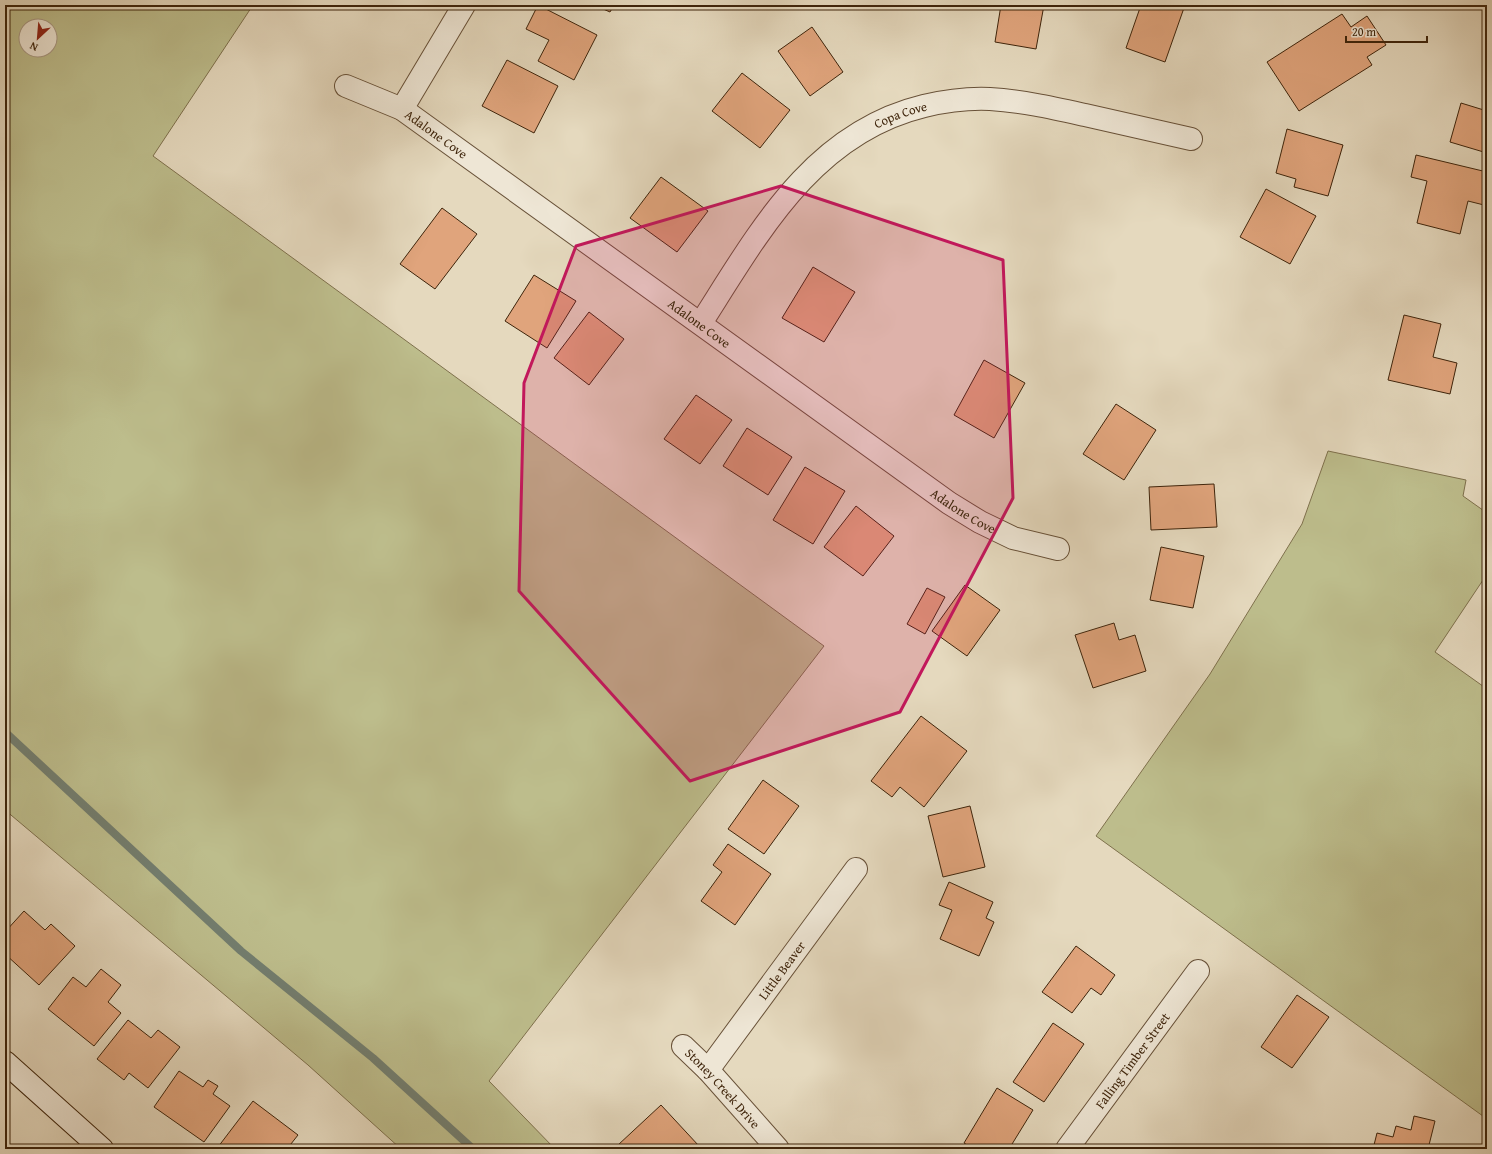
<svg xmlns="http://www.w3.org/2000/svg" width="1492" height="1154" viewBox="0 0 1492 1154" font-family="'Gentium Book Plus',serif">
	<rect width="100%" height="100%" fill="#e5d9be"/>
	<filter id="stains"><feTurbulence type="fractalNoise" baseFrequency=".005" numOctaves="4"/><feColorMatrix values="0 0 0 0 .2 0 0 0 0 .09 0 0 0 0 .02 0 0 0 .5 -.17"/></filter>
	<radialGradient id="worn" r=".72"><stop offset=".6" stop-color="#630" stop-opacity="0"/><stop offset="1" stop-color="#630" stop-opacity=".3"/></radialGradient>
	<!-- green -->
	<g fill="#bdbd8c" stroke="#7e704c" fill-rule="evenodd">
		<path d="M5 5H253L153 156 824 646 489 1081 555 1149H401L308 1065 5 810ZM26 26H50V50H26Z"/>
		<polygon points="1328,451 1466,480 1463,496 1487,513 1487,574 1435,652 1487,689 1487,1119 1096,836 1210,674 1302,524"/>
	</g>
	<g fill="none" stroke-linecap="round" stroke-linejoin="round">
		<!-- stream -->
		<polyline stroke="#737e6f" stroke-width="8" points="5,732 241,951 373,1058 473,1149"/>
	</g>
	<!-- building -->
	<g fill="#e0a47c" stroke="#3e240b">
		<polygon points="538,5 597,35 574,80 538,61 549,40 526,29"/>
		<polygon points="594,5 614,5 610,12"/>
		<polygon points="1001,5 1044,5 1036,49 995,42"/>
		<polygon points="1141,5 1185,5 1165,62 1126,48"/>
		<polygon points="1342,14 1351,27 1367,16 1386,45 1367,57 1372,65 1299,111 1267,62"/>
		<polygon points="812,27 843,72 810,96 778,51"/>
		<polygon points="507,60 558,86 534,133 482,106"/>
		<polygon points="742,73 790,110 760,148 712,111"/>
		<polygon points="1461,103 1487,111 1487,153 1450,142"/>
		<polygon points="1287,129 1343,145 1328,196 1294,187 1296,179 1276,173"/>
		<polygon points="1416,155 1487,172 1487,190 1484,205 1468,201 1460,234 1417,223 1427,181 1411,177"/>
		<polygon points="661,177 708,211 677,252 630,218"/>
		<polygon points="1266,189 1316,216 1290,264 1240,237"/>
		<polygon points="442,208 477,234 435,289 400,264"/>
		<polygon points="813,267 855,292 824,342 782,318"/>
		<polygon points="534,275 576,301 547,348 505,321"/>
		<polygon points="589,312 624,339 589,385 554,358"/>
		<polygon points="1404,315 1441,324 1433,357 1457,363 1450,394 1388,380"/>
		<polygon points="984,360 1025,383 994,438 954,415"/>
		<polygon points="696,395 732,420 700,464 664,439"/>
		<polygon points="1116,404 1156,430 1124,480 1083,454"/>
		<polygon points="747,428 792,457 768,495 723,466"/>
		<polygon points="805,467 845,491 813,544 773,520"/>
		<polygon points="1214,484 1217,527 1151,530 1149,487"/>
		<polygon points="856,506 894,536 863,576 824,547"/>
		<polygon points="1161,547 1204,556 1193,608 1150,600"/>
		<polygon points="965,585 1000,610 967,656 932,631"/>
		<polygon points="927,588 945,597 925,634 907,624"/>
		<polygon points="1114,623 1119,640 1135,635 1146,671 1093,688 1075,635"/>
		<polygon points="921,716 967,751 924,807 900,787 892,797 871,781"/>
		<polygon points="763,780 799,806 764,854 728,829"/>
		<polygon points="970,806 985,867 943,877 928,816"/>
		<polygon points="728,844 771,874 735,925 701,901 722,872 713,865"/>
		<polygon points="949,882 993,902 986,918 994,922 979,956 940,939 952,910 939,905"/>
		<polygon points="24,911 45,930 51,924 75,946 39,985 5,954 5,932"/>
		<polygon points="1076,946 1115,975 1101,995 1091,988 1072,1013 1042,992"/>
		<polygon points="101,969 121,985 108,1002 121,1013 94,1046 48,1009 73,977 86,987"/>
		<polygon points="1297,995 1329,1017 1292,1068 1261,1047"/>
		<polygon points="128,1020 151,1038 158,1030 180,1047 148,1088 129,1073 124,1080 97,1059"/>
		<polygon points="1053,1023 1084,1044 1044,1102 1013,1082"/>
		<polygon points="179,1071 203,1087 208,1080 218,1086 213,1094 230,1106 204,1142 154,1107"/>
		<polygon points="997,1088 1033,1110 1009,1149 974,1149 964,1143"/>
		<polygon points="253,1101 298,1135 287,1149 220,1149 218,1147"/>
		<polygon points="661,1105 699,1146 696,1149 622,1149 618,1145"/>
		<polygon points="1414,1116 1435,1121 1428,1149 1373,1149 1377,1133 1393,1137 1396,1126 1411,1130"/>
	</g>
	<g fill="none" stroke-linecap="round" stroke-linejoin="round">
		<defs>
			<g id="street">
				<path id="s1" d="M346 86 402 109 949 503 980 522 1013 538 1058 549"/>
				<polyline points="402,109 464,5"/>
				<path id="s2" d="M701 323C758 234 812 133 924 106 945 101 968 98 990 99 1022 101 1053 108 1085 115 1120 123 1156 131 1191 139"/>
				<path id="s3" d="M683 1046 708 1070 778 1149"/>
				<path id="s4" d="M708 1070 856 869"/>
				<path id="s5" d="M1067 1149 1198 971"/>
			</g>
			<polyline id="secondary" points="5,1062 102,1149"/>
		</defs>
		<!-- street casing -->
		<use href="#street" stroke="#685138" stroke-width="24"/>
		<!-- secondary casing -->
		<use href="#secondary" stroke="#3e240b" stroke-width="24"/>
		<!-- street -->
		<use href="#street" stroke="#eee6d5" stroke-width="22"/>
		<!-- secondary -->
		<use href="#secondary" stroke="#eee6d5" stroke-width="22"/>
	</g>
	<!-- marked area -->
	<path fill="#c2185b" fill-opacity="0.2" stroke="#c2185b" stroke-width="3" stroke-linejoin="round" d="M781 186 1003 260 1013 498 900 712 690 781 519 591 524 383 576 246Z"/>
	<g text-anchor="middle" stroke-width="3" stroke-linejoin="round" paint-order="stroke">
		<!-- street labels -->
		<g font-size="13" fill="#3e240b" stroke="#eee6d5">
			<text dy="5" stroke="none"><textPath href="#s2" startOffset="295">Copa Cove</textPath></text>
			<text dy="5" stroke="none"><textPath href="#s1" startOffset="103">Adalone Cove</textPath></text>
			<text dy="5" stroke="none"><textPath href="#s1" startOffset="427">Adalone Cove</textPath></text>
			<text dy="5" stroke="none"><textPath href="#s1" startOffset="751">Adalone Cove</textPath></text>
			<text dy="5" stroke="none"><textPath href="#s4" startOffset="124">Little Beaver</textPath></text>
			<text dy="5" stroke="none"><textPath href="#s5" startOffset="110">Falling Timber Street</textPath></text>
			<text dy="5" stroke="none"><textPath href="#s3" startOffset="58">Stoney Creek Drive</textPath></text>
		</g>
	</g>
	<!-- margin -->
	<rect width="1492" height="1154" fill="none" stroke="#e5d9be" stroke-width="20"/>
	<rect x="6" y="6" width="1480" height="1142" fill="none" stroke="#3e240b" stroke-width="2"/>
	<rect x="10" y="10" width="1472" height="1134" fill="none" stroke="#3e240b"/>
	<!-- north arrow -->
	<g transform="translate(38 38) rotate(206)"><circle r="19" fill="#eee6d5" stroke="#a89884"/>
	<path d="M0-3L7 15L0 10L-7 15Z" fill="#8f2418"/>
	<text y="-6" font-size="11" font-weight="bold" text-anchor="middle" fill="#3e240b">N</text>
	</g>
	<!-- scale -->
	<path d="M1346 36v6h81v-6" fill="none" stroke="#3e240b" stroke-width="2"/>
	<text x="1352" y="36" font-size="12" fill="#3e240b" stroke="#eee6d5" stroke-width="3" paint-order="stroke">20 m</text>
	<rect width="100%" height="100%" filter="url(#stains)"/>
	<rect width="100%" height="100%" fill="url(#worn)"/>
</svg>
